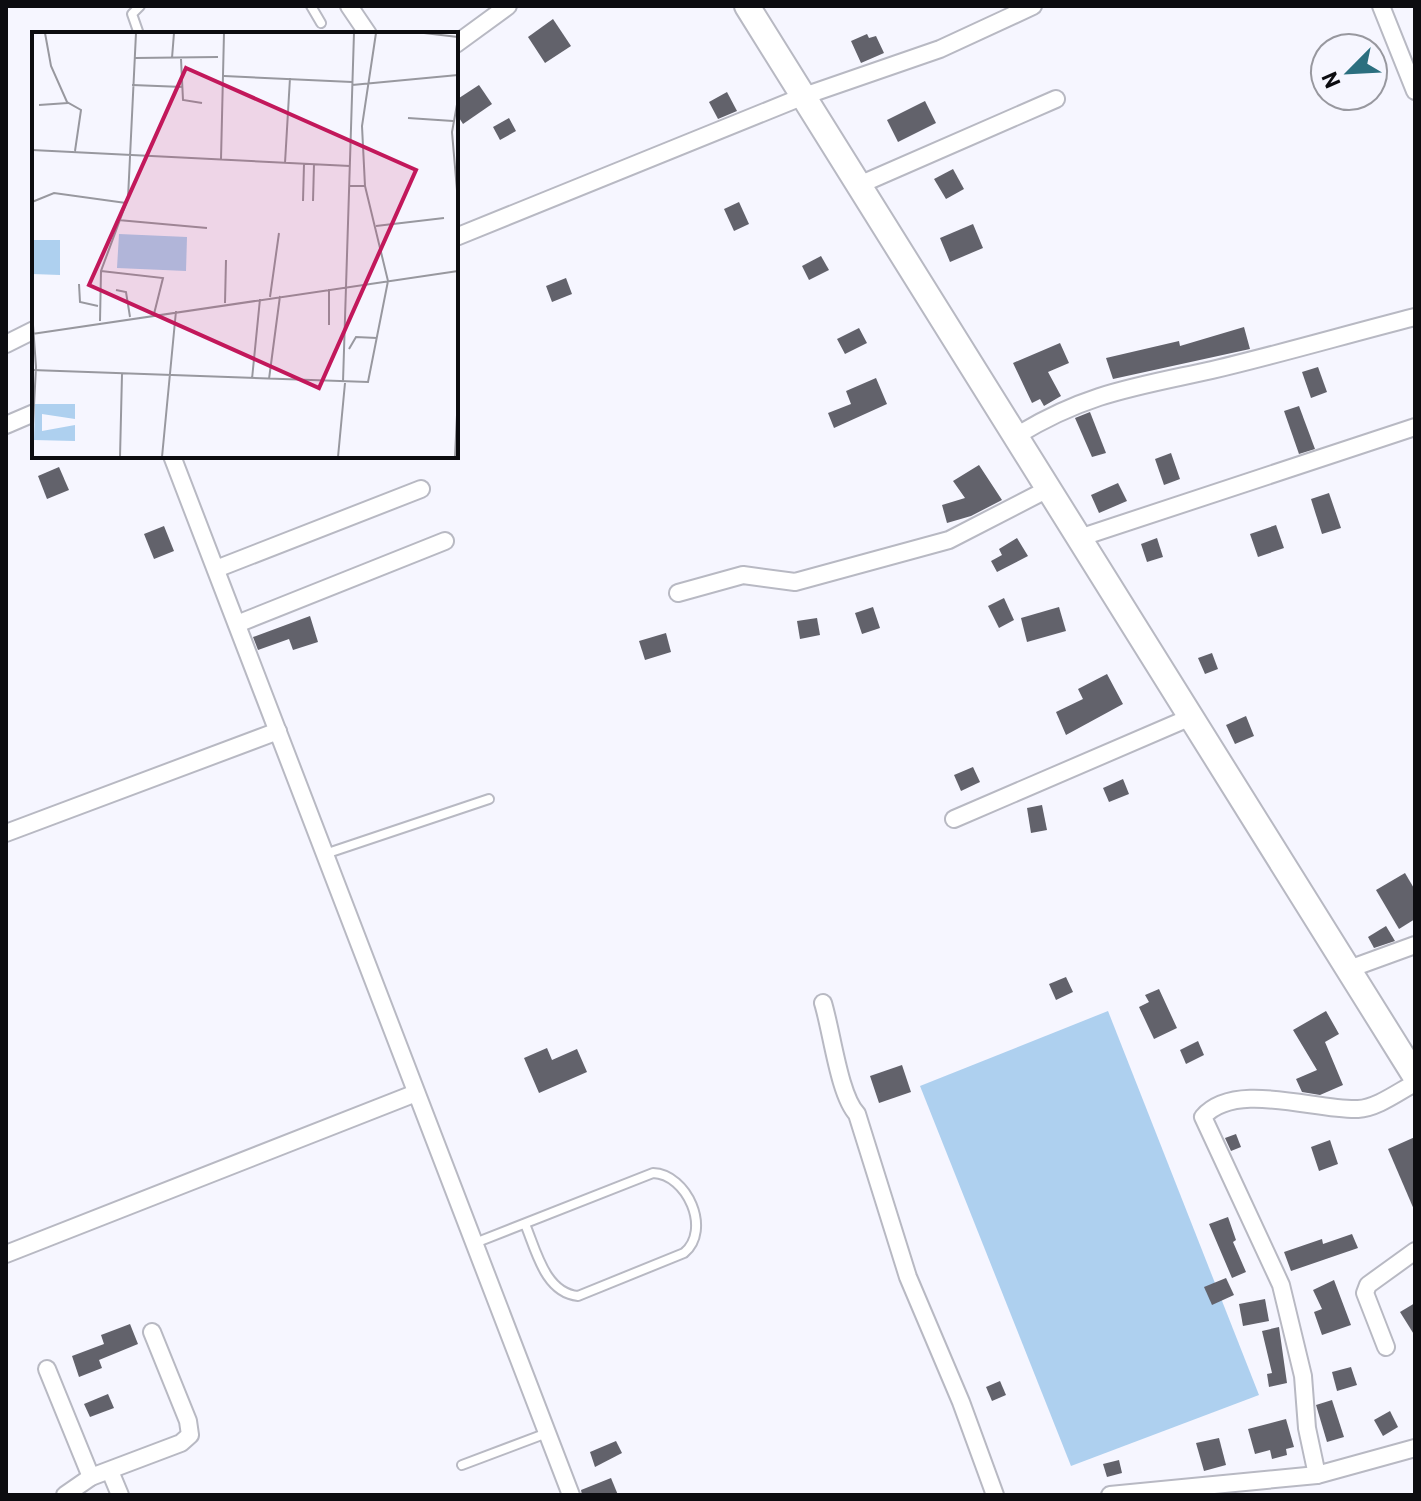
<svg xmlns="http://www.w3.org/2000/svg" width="1421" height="1501" viewBox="0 0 1421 1501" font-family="Barlow,sans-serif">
	<rect width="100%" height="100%" fill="#f6f6ff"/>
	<!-- water -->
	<polygon fill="#aed0ef" points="1108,1011 1259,1395 1071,1466 920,1086"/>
	<!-- building -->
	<g fill="#62626b">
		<polygon points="553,19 571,46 545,63 528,37"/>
		<polygon points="867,34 869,38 876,36 884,53 861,63 851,41"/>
		<polygon points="479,85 492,104 463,124 456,113 456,100"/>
		<polygon points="727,92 737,111 718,119 709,102"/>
		<polygon points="925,101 936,123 898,142 887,120"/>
		<polygon points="509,118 516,131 500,140 493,127"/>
		<polygon points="953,169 964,189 946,199 934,179"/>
		<polygon points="739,202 749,224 734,231 724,209"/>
		<polygon points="973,224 983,248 950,262 940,238"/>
		<polygon points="821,256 829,270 809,280 802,266"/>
		<polygon points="566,278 572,294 552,302 546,286"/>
		<polygon points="1244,327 1250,349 1113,379 1106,358 1179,341 1180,346"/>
		<polygon points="859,328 867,343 845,354 837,339"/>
		<polygon points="1060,343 1069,363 1048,372 1061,396 1044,406 1040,399 1032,403 1013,363"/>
		<polygon points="1318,367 1327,392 1311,398 1302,372"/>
		<polygon points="876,378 887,404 834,428 828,413 851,404 846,391"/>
		<polygon points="1299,406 1315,449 1299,454 1284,411"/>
		<polygon points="1090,412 1106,453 1092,457 1075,418"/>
		<polygon points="1171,453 1180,479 1164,485 1155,459"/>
		<polygon points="979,465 1002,500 971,516 947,523 942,505 965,498 953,481"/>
		<polygon points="59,467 69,490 47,499 38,476"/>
		<polygon points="1118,483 1127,501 1099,513 1091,495"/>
		<polygon points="1329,493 1341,528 1322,534 1311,499"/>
		<polygon points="1276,525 1284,548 1258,557 1250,534"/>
		<polygon points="164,526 174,551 154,559 144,534"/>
		<polygon points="1017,538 1028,556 997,572 991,561 1002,555 999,549"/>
		<polygon points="1157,538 1163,557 1147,562 1141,544"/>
		<polygon points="1004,598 1014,620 999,628 988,606"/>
		<polygon points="873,607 880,628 862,634 855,613"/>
		<polygon points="1059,607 1066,631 1027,642 1021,618"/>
		<polygon points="310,616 318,642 293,650 289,639 258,650 253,637"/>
		<polygon points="817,618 820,635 800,639 797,621"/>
		<polygon points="666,633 671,652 645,660 639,641"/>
		<polygon points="1212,653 1218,669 1205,674 1198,658"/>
		<polygon points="1107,674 1123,704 1066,735 1056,712 1083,699 1078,689"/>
		<polygon points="1246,716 1254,736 1235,744 1226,725"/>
		<polygon points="973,767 980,782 961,791 954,775"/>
		<polygon points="1123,779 1129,794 1109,802 1103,788"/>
		<polygon points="1042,805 1047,830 1031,833 1027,808"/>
		<polygon points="1405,873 1415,890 1415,919 1399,929 1376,890"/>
		<polygon points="1386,926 1395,941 1374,948 1368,937"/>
		<polygon points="1066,977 1073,992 1056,1000 1049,984"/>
		<polygon points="1159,989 1177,1028 1154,1039 1139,1007 1149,1002 1145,995"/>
		<polygon points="1326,1011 1339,1034 1325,1042 1343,1085 1320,1095 1302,1092 1296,1079 1317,1070 1293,1030"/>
		<polygon points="1198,1041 1204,1055 1186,1064 1180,1050"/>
		<polygon points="547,1048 552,1060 577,1049 587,1072 539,1093 524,1058"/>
		<polygon points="902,1065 911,1092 879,1103 870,1076"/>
		<polygon points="1236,1134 1241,1147 1231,1151 1225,1138"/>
		<polygon points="1415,1137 1415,1212 1388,1149"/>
		<polygon points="1330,1140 1338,1164 1319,1171 1311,1147"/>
		<polygon points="1228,1217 1236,1240 1233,1242 1246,1272 1232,1278 1209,1224"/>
		<polygon points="1352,1234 1358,1248 1291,1271 1284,1252 1322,1239 1323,1244"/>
		<polygon points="1226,1278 1234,1295 1212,1305 1204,1287"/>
		<polygon points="1334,1280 1351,1325 1322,1335 1314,1312 1322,1309 1313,1290"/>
		<polygon points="1265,1299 1269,1321 1243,1326 1239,1304"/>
		<polygon points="1415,1303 1415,1336 1400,1312"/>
		<polygon points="130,1324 138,1344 99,1360 102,1368 79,1377 72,1356 104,1344 101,1335"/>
		<polygon points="1279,1327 1287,1383 1269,1387 1267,1374 1272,1373 1262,1331"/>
		<polygon points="1351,1367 1357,1385 1337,1391 1332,1372"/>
		<polygon points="1000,1381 1006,1395 992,1401 986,1387"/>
		<polygon points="108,1394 114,1408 90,1417 84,1404"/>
		<polygon points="1332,1400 1344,1437 1327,1442 1316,1405"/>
		<polygon points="1390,1411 1398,1427 1383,1436 1374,1420"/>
		<polygon points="1286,1419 1294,1447 1286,1449 1287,1455 1272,1459 1270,1450 1255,1454 1248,1429"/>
		<polygon points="1219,1438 1226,1465 1204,1471 1196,1443"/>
		<polygon points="616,1441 622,1453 595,1467 590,1452"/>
		<polygon points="1119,1460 1122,1473 1107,1477 1103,1464"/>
		<polygon points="611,1478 618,1495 582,1495 581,1490"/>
	</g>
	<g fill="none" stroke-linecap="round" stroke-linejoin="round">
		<defs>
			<g id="lane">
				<polyline points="311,6 321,23"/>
				<polyline points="139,34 132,14 140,6"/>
				<polyline points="325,854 489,799"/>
				<path d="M475 1243 653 1173C687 1174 712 1230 684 1253L578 1296C545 1293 536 1250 525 1224"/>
				<polyline points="462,1465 547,1433"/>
			</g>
			<g id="street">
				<polyline points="349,6 368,34"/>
				<polyline points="1381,6 1415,91"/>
				<polyline points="456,44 508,6"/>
				<polyline points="859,185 1056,99"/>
				<polyline points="456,237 804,96 940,49 1033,6"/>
				<polyline points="6,344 34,330"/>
				<polyline points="6,425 34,413"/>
				<path d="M1016 436C1086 393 1135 387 1212 370 1280 354 1348 334 1415 317"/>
				<polyline points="172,456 571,1495"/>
				<polyline points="1079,538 1415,427"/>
				<polyline points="216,569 421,489"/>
				<polyline points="678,593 743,575 795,582 949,540 1048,489"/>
				<polyline points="237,624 445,541"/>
				<polyline points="954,819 1191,717"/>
				<polyline points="6,833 278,731"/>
				<polyline points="1349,969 1415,945"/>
				<path d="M823 1003C832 1032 839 1095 857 1114L908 1277 961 1402 995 1495"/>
				<polyline points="6,1254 416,1093"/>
				<polyline points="1386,1347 1365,1293 1368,1285 1415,1251"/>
				<polyline points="47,1369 91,1477"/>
				<polyline points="110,1471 120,1495"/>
				<path d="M1317 1475 1307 1428 1303 1376 1281 1285 1203 1117C1235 1080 1316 1111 1358 1109 1377 1108 1398 1092 1415 1083"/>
				<polyline points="65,1495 91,1477 181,1443 190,1435 188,1421 152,1332"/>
				<polyline points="1110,1495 1317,1475 1415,1448"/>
			</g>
			<polyline id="secondary" points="747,6 1415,1076"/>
		</defs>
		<!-- lane casing -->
		<use href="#lane" stroke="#b8b9c3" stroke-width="12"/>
		<!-- street casing -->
		<use href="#street" stroke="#b8b9c3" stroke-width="20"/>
		<!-- secondary casing -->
		<use href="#secondary" stroke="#b8b9c3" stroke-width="28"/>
		<!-- lane -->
		<use href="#lane" stroke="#fff" stroke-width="8"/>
		<!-- street -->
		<use href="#street" stroke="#fff" stroke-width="16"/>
		<!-- secondary -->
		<use href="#secondary" stroke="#fff" stroke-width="24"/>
	</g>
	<!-- overview -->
	<g transform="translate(32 32)">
		<rect width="426" height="426" fill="#f6f6ff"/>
		<path d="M87 202 155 205 154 239 85 236ZM0 208H28V243L0 242ZM3 372H43V387L10 382V399L43 393V409L2 408Z" fill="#aed0ef"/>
		<path fill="none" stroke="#98989f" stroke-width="2" d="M13 1 19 34 35 70 49 78 43 119M392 1 426 5M103 26 186 25M140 26 142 1M149 27 151 68 170 71M192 44 320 50M100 53 151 55M320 53 426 43M426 67 420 100 426 170M7 73 36 71M376 86 421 89M0 118 318 134M189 127 192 1M253 131 258 46M333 154 330 94 344 1M271 169 272 132M281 169 282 132M0 170 22 161 94 171M86 188 175 196M344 194 412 186M69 239 131 246 122 282M47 252 48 270 66 274M84 258 94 260 98 285M238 265 247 201M193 271 194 228M0 279 4 335 0 412M68 289 69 239 96 166 104 1M297 293V257M0 302 426 239M317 317 324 305 345 306M0 338 336 350 356 249 333 154H318M220 347 228 267M237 347 248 264M311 350 322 1M88 425 90 342M130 425 144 279M306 425 313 351M423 425 426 362"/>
		<path fill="#c2185b" fill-opacity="0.15" stroke="#c2185b" stroke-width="4" d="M154 36 384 138 287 356 57 253Z"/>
		<rect width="426" height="426" fill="none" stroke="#0c0c10" stroke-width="4"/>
	</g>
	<!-- border -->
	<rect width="1421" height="1501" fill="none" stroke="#0c0c10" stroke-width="16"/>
	<!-- north arrow -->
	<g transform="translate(1349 72) rotate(246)"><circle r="38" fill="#f6f6ff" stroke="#98989f" stroke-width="2"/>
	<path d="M0-6L14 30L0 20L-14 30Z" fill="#2b6f7f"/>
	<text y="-12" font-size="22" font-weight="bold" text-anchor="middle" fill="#0c0c10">N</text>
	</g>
</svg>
